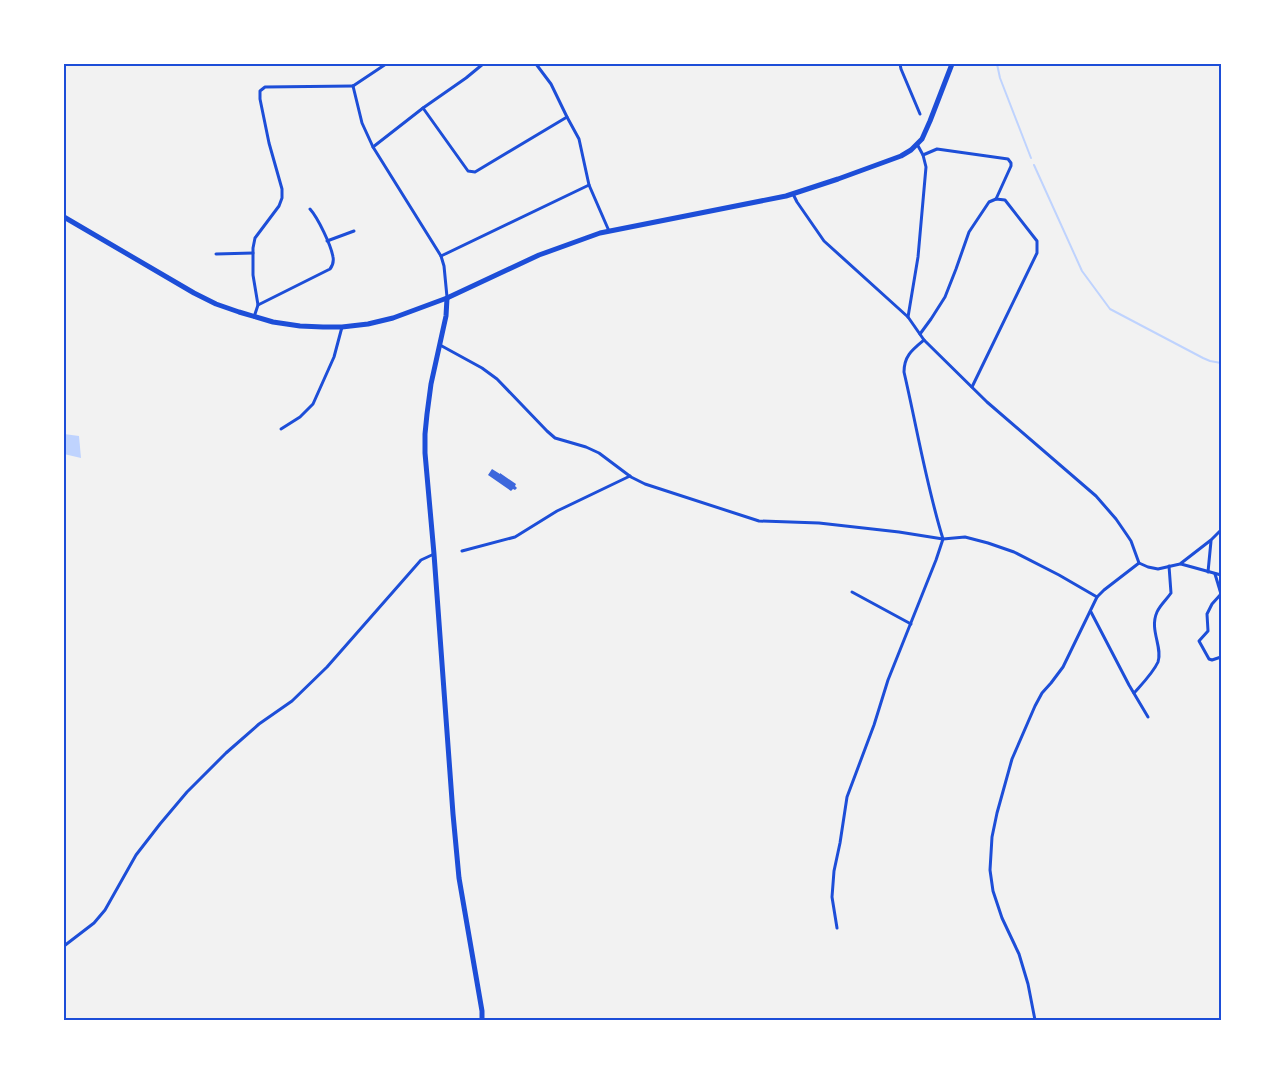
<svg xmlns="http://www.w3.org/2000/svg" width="1285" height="1084" viewBox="0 0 1285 1084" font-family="'Alegreya Sans',sans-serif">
	<rect width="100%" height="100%" fill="#f2f2f2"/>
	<!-- water -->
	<polygon fill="#bfd3fe" points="64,434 79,436 81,458 64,454"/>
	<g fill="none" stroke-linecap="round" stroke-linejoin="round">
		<!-- stream -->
		<g stroke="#bfd3fe" stroke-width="2">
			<polyline points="997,64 1000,78 1031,158"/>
			<polyline points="1034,165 1082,271 1110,309 1203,358 1210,361 1221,363"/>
		</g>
	</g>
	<!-- building -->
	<polygon fill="#3d67dc" points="492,469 500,474 500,473 516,484 515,486 517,488 515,490 513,489 511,491 488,475"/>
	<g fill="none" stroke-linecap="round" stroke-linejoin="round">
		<!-- minor -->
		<g stroke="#1d4ed8" stroke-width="3">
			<polyline points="536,64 551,84 567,117 579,139 589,185 609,231"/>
			<polyline points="900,64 901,69 920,114"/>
			<polyline points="353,86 362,123 373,147 441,256 444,266 447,297"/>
			<polyline points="353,86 386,64"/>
			<polyline points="423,108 468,171 475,172 567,117"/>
			<polyline points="373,147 423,108 466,78 483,64"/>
			<polyline points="923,155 937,149 1008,159 1011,163 1011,166 996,199"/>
			<polyline points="793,194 797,202 824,241 908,317 924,340 987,402 1096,496 1116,519 1127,535 1131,541 1139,563 1148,567 1158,569 1180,564 1211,540 1221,530"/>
			<polyline points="327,241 354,231"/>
			<polyline points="216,254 253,253"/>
			<polyline points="441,256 589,185"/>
			<path d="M258 305 330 269C333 265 334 262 333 257 331 245 318 218 310 209"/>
			<polyline points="254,317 258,305 253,275 253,248 255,238 279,206 282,198 282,189 269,143 260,99 260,91 265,87 353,86"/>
			<polyline points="908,317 918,257 926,167 923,155 917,144"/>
			<polyline points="920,334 931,319 945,297 956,269 969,232 989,202 996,199 1005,200 1037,241 1037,253 972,387"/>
			<path d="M924 340C912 350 904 356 904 372 917 428 926 484 943 539"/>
			<polyline points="440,345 482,368 497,379 547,431 555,438 586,447 599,453 631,477 645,484 759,521 819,523 899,532 943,539 965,537 988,543 1014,552 1059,575 1097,597"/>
			<polyline points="281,429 300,417 313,404 334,357 342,327"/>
			<polyline points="462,551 515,537 557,511 630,476"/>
			<polyline points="1181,564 1221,575"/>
			<polyline points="1208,572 1211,541"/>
			<polyline points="1215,574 1221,594"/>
			<polyline points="852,592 911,624"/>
			<polyline points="1221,594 1212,604 1207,614 1208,631 1199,641 1209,659 1212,660 1221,657"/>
			<polyline points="1091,612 1129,685 1148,717"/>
			<path d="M1134 693C1142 684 1153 673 1158 662 1163 647 1149 630 1157 612 1160 605 1167 599 1171 593L1169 566"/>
			<polyline points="837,928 832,897 834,871 840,843 847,797 874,725 888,680 936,560 943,539"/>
			<polyline points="64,946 94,923 105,910 136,855 160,824 187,792 226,753 259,724 292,701 327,667 421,560 434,554"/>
			<polyline points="1035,1020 1028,984 1019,954 1002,918 993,891 990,870 992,837 997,813 1012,759 1035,706 1042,693 1051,683 1063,667 1097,597 1104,590 1139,563"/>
		</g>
		<!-- secondary -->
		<g stroke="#1d4ed8" stroke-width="5">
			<polyline points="64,217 194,293 216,304 239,312 273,322 300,326 323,327 342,327 368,324 393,318 447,298 539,255 600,233 786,196 838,179 901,156 911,150 922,139 930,121 952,64"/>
			<polyline points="447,298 446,316 431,384 427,414 425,434 425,453 434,554 453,814 459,878 482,1011 482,1020"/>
		</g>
	</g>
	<!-- border -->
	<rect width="1285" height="1084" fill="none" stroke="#ffffff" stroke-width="130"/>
	<rect x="65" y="65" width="1155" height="954" fill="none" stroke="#1d4ed8" stroke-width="2"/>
</svg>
